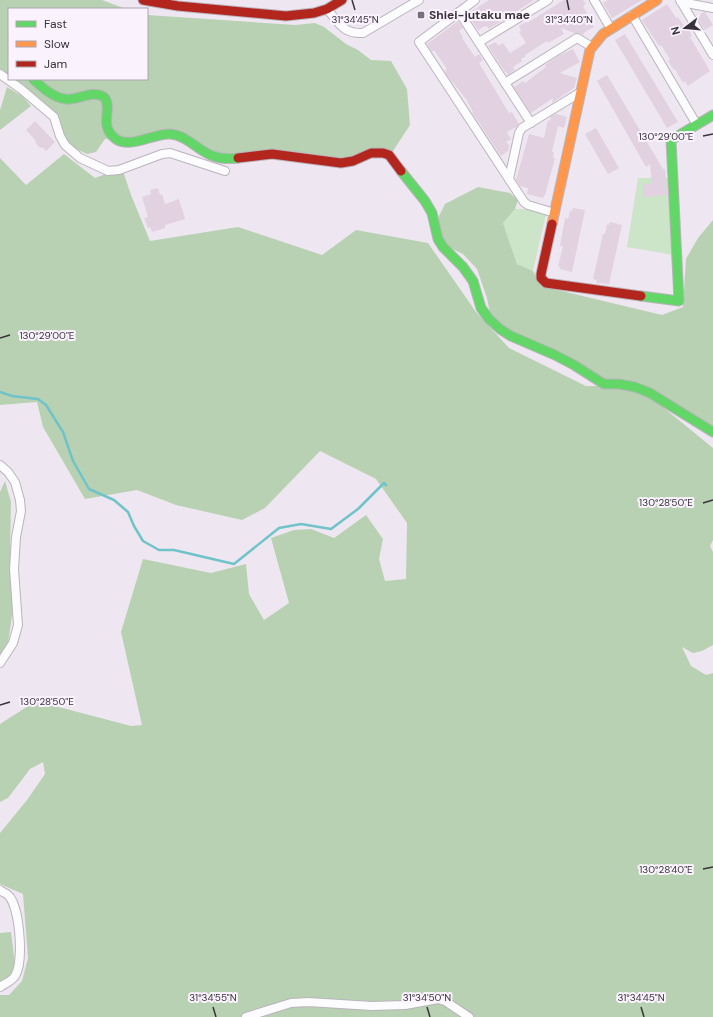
<svg xmlns="http://www.w3.org/2000/svg" width="713" height="1017" viewBox="0 0 713 1017" font-family="'DM Sans',sans-serif">
	<rect width="100%" height="100%" fill="#eee7f1"/>
	<!-- green -->
	<g fill="#cce4c7">
		<polygon points="638,178 670,178 674,255 627,247"/>
		<polygon points="515,209 524,209 546,214 533,271 517,264 503,223"/>
	</g>
	<!-- forest -->
	<g fill="#b8d1b2">
		<polygon points="0,0 102,0 126,9 9,9 9,78 0,72"/>
		<polygon points="147,15 295,25 315,23 324,27 346,44 358,50 371,60 391,61 407,89 410,125 391,154 341,165 270,155 228,161 182,138 131,137 105,139 96,152 87,154 72,147 62,132 59,119 30,91 10,79 147,79"/>
		<polygon points="7,87 22,96 31,106 0,130 0,110"/>
		<polygon points="64,154 95,178 122,168 131,195 150,241 238,227 322,255 356,230 428,243 476,312 509,348 586,386 627,386 653,399 713,448 713,540 710,546 713,552 713,645 702,651 693,653 682,647 691,666 706,675 713,673 713,1017 0,1017 0,995 9,995 22,981 28,958 23,894 0,884 0,833 27,800 45,774 43,762 30,769 8,798 0,802 0,724 36,701 131,726 142,725 121,632 143,559 211,573 246,564 249,594 264,620 289,603 271,538 294,530 311,529 334,538 366,515 383,539 379,559 385,581 406,579 407,523 376,479 320,451 265,508 242,520 176,505 137,490 85,499 43,427 37,402 0,405 0,158 26,185"/>
		<polygon points="478,187 510,193 518,200 515,209 503,223 517,264 533,271 541,286 662,315 683,307 686,259 698,238 713,220 713,429 640,383 605,381 500,325 490,313 487,298 477,269 463,254 448,247 441,236 438,218 445,204"/>
		<polygon points="5,481 11,502 10,552 13,609 8,643 0,654 0,492"/>
		<polygon points="11,932 15,964 9,981 0,981 0,933"/>
	</g>
	<g fill="none" stroke-linecap="round" stroke-linejoin="round">
		<!-- stream -->
		<polyline stroke="#70c3c9" stroke-width="2.5" points="0,392 12,396 38,399 46,405 63,432 73,461 89,489 114,500 128,512 134,526 143,541 159,550 174,550 234,564 279,528 301,524 331,529 358,509 384,483 386,485"/>
	</g>
	<!-- building -->
	<g fill="#e2d1e0">
		<polygon points="489,0 534,0 489,29 487,26 486,27 485,26 478,30 467,14"/>
		<polygon points="564,0 583,0 586,4 583,6 594,27 585,32 583,35 577,33 574,33 561,28 564,34 548,43 547,41 525,55 526,56 521,59 522,61 513,67 515,70 508,75 506,72 505,72 488,46 496,42 498,46 503,43 510,53 526,43 519,32 521,31 519,26 526,22 527,23"/>
		<polygon points="608,0 642,0 612,18 603,3"/>
		<polygon points="667,4 676,18 678,17 687,31 689,30 692,36 690,37 710,71 688,86 685,81 683,83 675,69 674,70 668,61 670,59 661,45 659,46 642,20"/>
		<polygon points="704,12 705,12 713,25 705,30 696,16"/>
		<polygon points="458,21 463,28 459,31 463,37 462,38 475,57 479,54 483,60 479,63 509,113 512,112 519,124 516,127 507,132 511,139 506,142 510,146 508,148 509,150 501,156 472,112 473,112 466,99 446,74 445,70 447,69 434,50 432,52 427,44"/>
		<polygon points="625,34 678,122 667,128 615,40"/>
		<polygon points="573,49 580,62 560,73 577,78 574,88 552,103 553,98 531,113 514,87 523,81 525,83 546,67 545,65 560,55"/>
		<polygon points="607,75 663,169 665,169 667,195 644,197 643,184 652,184 650,164 646,167 597,81"/>
		<polygon points="556,114 567,117 564,128 558,126 552,152 554,152 553,158 555,158 545,195 544,195 543,198 527,194 528,188 520,186 516,180 529,134 544,138 548,120 550,121 551,116"/>
		<polygon points="35,121 55,142 46,151 42,147 40,148 35,142 36,141 26,130"/>
		<polygon points="596,128 619,168 608,174 585,134"/>
		<polygon points="158,188 160,195 162,194 165,204 179,199 185,219 165,225 165,228 152,232 150,227 148,228 144,218 148,217 142,197 151,194 150,190"/>
		<polygon points="573,208 585,210 572,272 560,269 560,267 558,266 563,246 560,246 565,218 568,219 570,211 572,211"/>
		<polygon points="610,222 622,225 609,284 596,283 597,280 593,279 603,234 605,234 607,224 609,225"/>
	</g>
	<g fill="none" stroke-linecap="round" stroke-linejoin="round">
		<defs>
			<g id="street">
				<polyline points="475,0 419,42 524,202 528,205 555,213"/>
				<polyline points="594,0 611,29"/>
				<polyline points="680,0 713,55"/>
				<polyline points="681,2 713,8"/>
				<path d="M327 9C339 23 343 34 363 33L419 0"/>
				<polyline points="459,12 531,123"/>
				<polyline points="632,15 697,125"/>
				<polyline points="479,42 548,0"/>
				<polyline points="0,74 21,89 54,117 60,136 65,145 80,158 108,171 119,170 162,154 170,153 225,171"/>
				<polyline points="505,83 577,38 592,47"/>
				<polyline points="509,179 519,133 522,128 581,92"/>
				<polyline points="0,465 8,472 15,482 20,500 21,511 16,537 14,569 18,625 13,643 0,663"/>
				<path d="M0 890C2 892 6 893 8 895 20 906 24 962 15 976 12 981 4 984 0 987"/>
				<polyline points="246,1017 291,1003 308,1002 372,1006 405,1005 438,999 445,1001 469,1017"/>
			</g>
			<g id="fast">
				<path d="M33 79C42 87 52 97 65 99 79 101 91 89 104 97 114 108 97 125 116 139 130 149 154 133 170 134 187 135 198 151 213 156 221 159 229 159 238 158"/>
				<polyline points="401,171 425,201 432,213 438,239 443,247 463,267 473,281 481,308 489,319 500,329 511,336 555,355 574,365 604,384 619,384 635,387 650,393 713,432"/>
				<polyline points="641,296 679,301 671,140 713,115"/>
			</g>
			<polyline id="slow" points="552,224 590,50 603,34 657,0"/>
			<g id="jam">
				<polyline points="143,0 178,6 286,16 314,13 327,9 342,0"/>
				<polyline points="238,158 272,154 341,163 353,161 371,153 383,153 389,155 401,171"/>
				<polyline points="552,224 541,274 541,278 546,283 641,296"/>
			</g>
		</defs>
		<!-- street casing -->
		<use href="#street" stroke="#bab4bc" stroke-width="10"/>
		<!-- fast casing -->
		<use href="#fast" stroke="#bab4bc" stroke-width="11"/>
		<!-- slow casing -->
		<use href="#slow" stroke="#bab4bc" stroke-width="11"/>
		<!-- jam casing -->
		<use href="#jam" stroke="#bab4bc" stroke-width="11"/>
		<!-- street -->
		<use href="#street" stroke="#fcfbfd" stroke-width="8"/>
		<!-- fast -->
		<use href="#fast" stroke="#63d668" stroke-width="9"/>
		<!-- slow -->
		<use href="#slow" stroke="#ff974d" stroke-width="9"/>
		<!-- jam -->
		<use href="#jam" stroke="#b3261e" stroke-width="9"/>
	</g>
	<!-- ticks -->
	<path fill="none" stroke="#38333a" stroke-width="1.5" d="M352 0 355 10M567 0 569 10M703 136 713 134M0 338 10 335M703 503 713 500M0 705 10 702M703 869 713 867M213 1007 216 1017M427 1007 430 1017M641 1007 644 1017"/>
	<!-- markers -->
	<rect fill="#78727a" stroke="#faf3fe" stroke-width="1.5" x="417" y="11" width="8" height="8" rx="2"/>
	<g text-anchor="middle" stroke-width="4" stroke-linejoin="round" paint-order="stroke">
		<!-- poi labels -->
		<g font-size="12" font-weight="bold" fill="#38333a" stroke="#faf3fe" text-anchor="start">
			<text x="429" y="19">Shiei-jutaku mae</text>
		</g>
	</g>
	<g font-size="10" text-anchor="middle" fill="#38333a" stroke="#faf3fe" stroke-width="4" stroke-linejoin="round" paint-order="stroke">
		<text x="355" y="23">31°34'45"N</text>
		<text x="569" y="23">31°34'40"N</text>
		<text x="666" y="140">130°29'00"E</text>
		<text x="47" y="339">130°29'00"E</text>
		<text x="666" y="506">130°28'50"E</text>
		<text x="47" y="705">130°28'50"E</text>
		<text x="666" y="873">130°28'40"E</text>
		<text x="213" y="1001">31°34'55"N</text>
		<text x="427" y="1001">31°34'50"N</text>
		<text x="641" y="1001">31°34'45"N</text>
	</g>
	<!-- legend -->
	<rect x="8" y="8" width="140" height="72" fill="#faf3fe" stroke="#aca6b0"/>
	<rect x="16" y="21" width="20" height="6" fill="#63d668" stroke="#aca6b0"/>
	<text x="44" y="28" font-size="12" fill="#38333a">Fast</text>
	<rect x="16" y="41" width="20" height="6" fill="#ff974d" stroke="#aca6b0"/>
	<text x="44" y="48" font-size="12" fill="#38333a">Slow</text>
	<rect x="16" y="61" width="20" height="6" fill="#b3261e" stroke="#aca6b0"/>
	<text x="44" y="68" font-size="12" fill="#38333a">Jam</text>
	<!-- north arrow -->
	<g transform="translate(685 28) rotate(254)" stroke="#faf3fe" stroke-width="3" paint-order="stroke">
	<path d="M0-3L7 15L0 10L-7 15Z" fill="#38333a"/>
	<text y="-6" font-size="11" font-weight="bold" text-anchor="middle" fill="#38333a">N</text>
	</g>
</svg>
